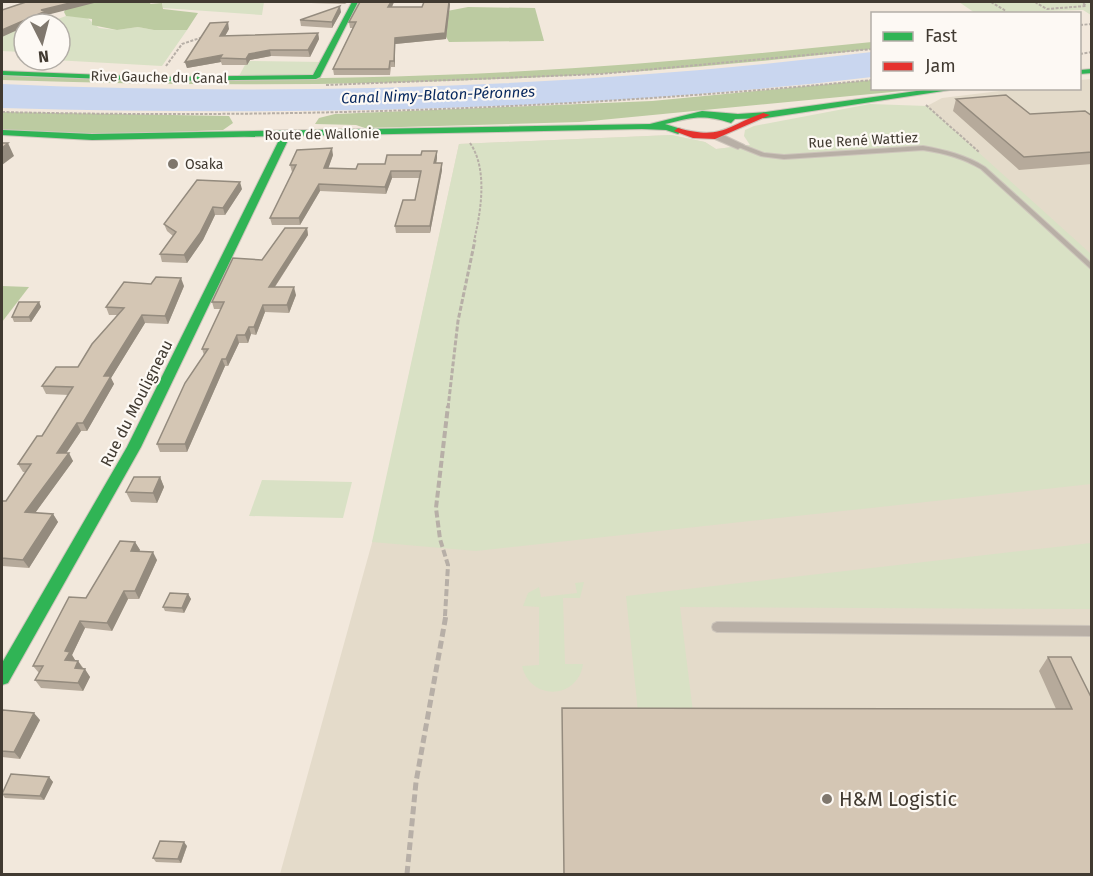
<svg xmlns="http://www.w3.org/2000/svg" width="1093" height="876" viewBox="0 0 1093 876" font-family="'Fira Sans',sans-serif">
	<rect width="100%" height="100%" fill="#f2e8dc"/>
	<!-- industrial -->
	<polygon fill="#e4dbca" points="1091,79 1091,874 280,874 375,532 459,144 671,135 705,142 716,149 750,145 927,106 942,98 1016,89 1080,88 1080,80"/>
	<!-- green -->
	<g fill="#d9e1c5">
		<polygon points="162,2 264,2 262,15 163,8"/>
		<polygon points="959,2 1091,2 1091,15 1083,10 975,13"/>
		<polygon points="66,16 86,17 99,28 117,30 138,27 154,30 187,30 162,66 54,60 60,60 60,24 44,24"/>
		<polygon points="2,27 24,28 24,58 17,58 21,52 2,51"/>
		<polygon points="247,61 323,62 316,77 238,78"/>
		<polygon points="870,104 927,106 1091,254 1091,484 476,551 372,542 459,144 671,135 705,142 716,149 750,145 744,136 745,130 754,126"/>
		<polygon points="262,480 352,482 343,518 249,516"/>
		<polygon points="1091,543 1091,609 680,607 693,712 638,712 626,596"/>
		<path d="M584 582 580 598H563L565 664H583C578 700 530 701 522 666L539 665V607L523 606 528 593 539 587 541 597 577 593 575 583Z"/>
	</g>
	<!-- forest -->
	<g fill="#bccba1">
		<polygon points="88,2 151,2 150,4 162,3 163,9 198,13 187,30 154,30 138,27 117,30 92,25 92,19 66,16 64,12 66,8"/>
		<polygon points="468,7 535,8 544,41 449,42 444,33 442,12"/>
		<path d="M872 42V49C581 84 294 90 2 80V73C147 78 292 81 438 75 583 70 728 57 872 42Z"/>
		<polygon points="872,80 872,88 923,89 580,122 365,128 356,125 315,124 319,118 335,114 652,101"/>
		<polygon points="2,112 229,116 233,123 223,130 65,136 2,132"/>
		<polygon points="2,286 29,287 2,322"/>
	</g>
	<!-- water -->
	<path fill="#c9d6ef" d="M872 52V77C584 111 292 116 2 108V84C292 97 584 87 872 52Z"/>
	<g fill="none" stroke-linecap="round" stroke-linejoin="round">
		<defs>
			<g id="lane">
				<path d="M738 143 764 153 784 155 923 146C945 150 966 155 985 167L1092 264V270L981 169C963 158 944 153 923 150L784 159 761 156 736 146V144Z"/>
				<polygon points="717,622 1092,626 1092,636 717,632 713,630 712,627 713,624"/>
			</g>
			<polygon id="street" points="715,135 723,135 744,145 738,149 715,139"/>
			<g id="fast">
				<polygon points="352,2 358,2 320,77 316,79 156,81 2,75 2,71 156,77 313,75"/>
				<polygon points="1092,69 1092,73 1080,74 1080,70"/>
				<path d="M938 88H963L766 118 735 119 731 123C703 114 693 117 665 124L681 129 682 131 678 134 666 130 642 129 290 136 141 447 8 683 2 685V663L127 447 281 136 92 140 2 135V130L92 134 650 124 702 111 738 114 766 112Z"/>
			</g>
			<path id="jam" d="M763 113 770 115 715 139 693 138 674 131 678 128C721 140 725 127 763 113Z"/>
		</defs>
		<!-- lane casing -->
		<use href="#lane" stroke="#cdc5bb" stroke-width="2"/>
		<!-- street casing -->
		<use href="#street" stroke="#cdc5bb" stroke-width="2"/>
		<!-- fast casing -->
		<use href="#fast" stroke="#cdc5bb" stroke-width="2"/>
		<!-- jam casing -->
		<use href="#jam" stroke="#cdc5bb" stroke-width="2"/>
		<!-- path-far3 -->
		<g stroke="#b7afa7" stroke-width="2" stroke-dasharray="3 1.5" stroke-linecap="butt">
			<polyline points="991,2 1006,11"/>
			<polyline points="1035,2 1047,9 1086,6 1082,2"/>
			<polyline points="1080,25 1092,24"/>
			<polyline points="13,30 24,31"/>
			<polyline points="1080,54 1092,52"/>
			<polyline points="166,66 182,44 203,37"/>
			<polyline points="326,85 600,74 872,49"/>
			<polyline points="926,105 979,152"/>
			<path d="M2 112C293 119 582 108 872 80"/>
			<path d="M470 143C488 169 481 211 474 241"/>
		</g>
		<!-- path-far2 -->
		<polyline stroke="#b7afa7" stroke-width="3" stroke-dasharray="5 2" stroke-linecap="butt" points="448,408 458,321 475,240"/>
		<!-- path-far1 -->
		<polyline stroke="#b7afa7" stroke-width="4" stroke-dasharray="7 3" stroke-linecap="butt" points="445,616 448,565 440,539 436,508 448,406"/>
		<!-- path -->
		<polyline stroke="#b7afa7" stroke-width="5" stroke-dasharray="8 4" stroke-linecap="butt" points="407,874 416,782 446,615"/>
		<!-- lane -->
		<use href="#lane" fill="#b8afa6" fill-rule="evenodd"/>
		<!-- street -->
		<use href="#street" fill="#b8afa6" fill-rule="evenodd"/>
		<!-- fast -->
		<use href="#fast" fill="#30b455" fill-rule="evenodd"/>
		<!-- jam -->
		<use href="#jam" fill="#e5322d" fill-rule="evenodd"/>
	</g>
	<!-- wall -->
	<g fill="#b6aa9b">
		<polygon points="277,2 348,2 345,4"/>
		<polygon points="360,2 394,2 392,7 422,7 450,4 446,39 395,44 395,67 391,67 390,75 334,75 333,69 353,28 350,28 349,22"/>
		<polygon points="341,12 332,28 301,26 300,20"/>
		<polygon points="229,29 225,36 318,33 319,39 310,57 271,56 250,60 247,65 222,65 221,62 187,68 185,62"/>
		<polygon points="956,99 1030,114 1092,116 1092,164 1019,170 953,111"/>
		<polygon points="437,151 437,158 436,163 442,170 430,233 396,233 395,226 415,200 420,178 392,178 386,194 320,191 300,225 272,225 270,218 293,172 292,172 290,165 333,155 328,168 356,169 385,164"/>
		<polygon points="242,189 225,215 215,215 203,240 187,263 162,262 160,254 173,236 167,231 164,224"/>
		<polygon points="307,228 308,235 275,287 296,295 289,313 265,312 256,335 251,334 248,343 239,343 228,366 225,366 187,452 160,452 157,444 204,355 202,349 221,309 214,309 212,302 262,260"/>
		<polygon points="184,286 168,324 145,323 111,378 114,384 87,431 81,431 66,453 73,461 35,513 53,514 58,522 29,568 2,566 2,501 6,501 26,472 23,472 18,464 42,436 69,395 46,394 42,386 78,367 117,315 109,315 106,307"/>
		<polygon points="39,302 41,307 31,322 14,322 12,317"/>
		<polygon points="160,477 164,487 157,503 131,502 126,492"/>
		<polygon points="135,542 140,550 139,551 157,560 139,599 128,599 112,631 85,628 72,655 75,660 75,661 78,661 90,677 83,691 41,688 35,680 39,673 33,666 86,598"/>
		<polygon points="188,594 191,599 184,613 165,611 163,607"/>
		<polygon points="1048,657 1092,699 1092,874 564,874 562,708 1056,709 1039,671"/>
		<polygon points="2,712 40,720 20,759 2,757"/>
		<polygon points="49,777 53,782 44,800 5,798 2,794"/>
		<polygon points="187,846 181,863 156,862 153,858"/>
	</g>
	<!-- shaded-wall -->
	<g fill="#948b7e">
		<polygon points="74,2 98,2 47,15 48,17 31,24 24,24 24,27 2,37 2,30 41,10"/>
		<polygon points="391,2 394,2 389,13 388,7"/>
		<polygon points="449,2 450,4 446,39 395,44 395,67 394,61 395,38"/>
		<polygon points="340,6 341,12 332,28 332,22"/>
		<polygon points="228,22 229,29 221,43 220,36"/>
		<polygon points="318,33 319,39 310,57 308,50"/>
		<polygon points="270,50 271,56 250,60 247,65 246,59 249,54"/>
		<polygon points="222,55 220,58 221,62 187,68 185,62"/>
		<polygon points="8,143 14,156 2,165 2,148"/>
		<polygon points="332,148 333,155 326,175 324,168"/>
		<polygon points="437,151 437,158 435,170 434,163"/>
		<polygon points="442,163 442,170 430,233 430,226"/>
		<polygon points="391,171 392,178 386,194 385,187"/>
		<polygon points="240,182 242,189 225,215 223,208"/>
		<polygon points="319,184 320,191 300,225 299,218"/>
		<polygon points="213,207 215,215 203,240 187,263 184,255"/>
		<polygon points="307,228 308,235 270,294 269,287"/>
		<polygon points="181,278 184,286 168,324 165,316"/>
		<polygon points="294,287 296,295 289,313 287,305"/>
		<polygon points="39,302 41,307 31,322 29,317"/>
		<polygon points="263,305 265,312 256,335 254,327"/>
		<polygon points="142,315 145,323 111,378 114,384 87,431 83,423 104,376"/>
		<polygon points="249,327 251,334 248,343 245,335"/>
		<polygon points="237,335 239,343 228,366 226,359"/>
		<polygon points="222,359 225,366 187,452 185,444"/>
		<polygon points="77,423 81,431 61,461 57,453"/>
		<polygon points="69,453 73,461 30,520 25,512"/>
		<polygon points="160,477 164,487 157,503 153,493"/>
		<polygon points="53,514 58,522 29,568 23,560"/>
		<polygon points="135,542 140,550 135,559 131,551"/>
		<polygon points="153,552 157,560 139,599 135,591"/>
		<polygon points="124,591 128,599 112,631 107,623"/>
		<polygon points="188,594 191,599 184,613 182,608"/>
		<polygon points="80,621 85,628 72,655 75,660 71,668 65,660 65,651"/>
		<polygon points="78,661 83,669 75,668"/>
		<polygon points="85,669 90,677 83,691 78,683"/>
		<polygon points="34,713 40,720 20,759 14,752"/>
		<polygon points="49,777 53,782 44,800 40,796"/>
		<polygon points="184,842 187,846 181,863 178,859"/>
	</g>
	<!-- building -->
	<g fill="#d4c6b4" stroke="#948b7e" stroke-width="1.5">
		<polygon points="26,2 74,2 41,10 46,11 2,30 2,10"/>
		<polygon points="360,2 391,2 388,7 422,7 424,2 449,2 445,33 395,38 394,61 390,61 389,69 333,69 356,22 349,22"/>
		<polygon points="340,6 332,22 300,20"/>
		<polygon points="228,22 220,36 318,33 308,50 270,50 249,54 246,59 220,58 222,55 185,62 210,23"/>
		<polygon points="1006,95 1030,114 1085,111 1092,116 1092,152 1024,157 956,99"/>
		<polygon points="2,143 8,143 2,148"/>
		<polygon points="332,148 324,168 356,169 358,164 385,164 387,155 421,155 422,151 437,151 434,163 442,163 430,226 395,226 403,200 415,200 421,171 391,171 385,187 319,184 299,218 270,218 296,165 290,165 297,150"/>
		<polygon points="197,180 240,182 223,208 213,207 200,233 184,255 160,254 176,232 164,224"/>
		<polygon points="285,228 307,228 269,287 294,287 287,305 263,305 254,327 249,327 245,335 237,335 226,359 222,359 185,444 157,444 185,383 208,349 202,349 224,302 212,302 233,258 262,260"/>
		<polygon points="156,277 181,278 165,316 142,315 104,376 111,376 83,423 77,423 57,453 69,453 25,512 53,514 23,560 2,558 2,501 6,501 31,464 18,464 37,436 42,436 73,387 42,386 56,367 78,367 92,344 124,308 106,307 124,282 151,284"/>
		<polygon points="19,302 39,302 29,317 12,317"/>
		<polygon points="134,477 160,477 153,493 126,492"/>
		<polygon points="120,541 135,542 131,551 153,552 135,591 124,591 107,623 80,621 65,651 70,652 65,660 78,661 75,668 85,669 78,683 35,680 43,666 33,666 69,597 86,598"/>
		<polygon points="170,593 188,594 182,608 163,607"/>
		<polygon points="1048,657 1071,657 1092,699 1092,874 564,874 562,708 1072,709"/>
		<polygon points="3,710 34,713 14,752 2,751 2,712"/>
		<polygon points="11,774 49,777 40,796 2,794"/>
		<polygon points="160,841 184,842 178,859 153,858"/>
	</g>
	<!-- markers -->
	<g fill="#7f776d" stroke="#fdf9f4" stroke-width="2">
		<circle cx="173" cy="164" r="6"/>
		<circle cx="827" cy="799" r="6"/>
	</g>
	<g text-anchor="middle" stroke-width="4.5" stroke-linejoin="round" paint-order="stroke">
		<!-- far-street labels -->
		<g font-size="14" fill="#413a31" stroke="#fdf9f4">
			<text transform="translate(159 77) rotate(1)" y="5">Rive Gauche du Canal</text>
			<text transform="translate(322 134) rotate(-1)" y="5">Route de Wallonie</text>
			<text transform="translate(863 140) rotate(-3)" y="5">Rue René Wattiez</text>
		</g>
		<!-- far-poi labels -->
		<g font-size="14" fill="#413a31" stroke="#fdf9f4" text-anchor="start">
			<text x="185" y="169">Osaka</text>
		</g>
		<!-- far-water labels -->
		<g font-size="15" font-style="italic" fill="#05265d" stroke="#fdf9f4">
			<text transform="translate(438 95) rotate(-2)" y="5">Canal Nimy-Blaton-Péronnes</text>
		</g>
		<!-- street labels -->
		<g font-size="16" fill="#413a31" stroke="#fdf9f4">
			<text transform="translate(136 403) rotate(-63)" y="6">Rue du Mouligneau</text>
		</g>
		<!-- near-poi labels -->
		<g font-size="20" fill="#413a31" stroke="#fdf9f4" text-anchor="start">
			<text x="839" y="806">H&amp;M Logistic</text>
		</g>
	</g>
	<!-- border -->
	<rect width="1093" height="876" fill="none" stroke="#413a31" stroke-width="6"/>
	<!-- legend -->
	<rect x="871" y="12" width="210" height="78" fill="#fdf9f4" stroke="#b2ada6" stroke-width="1.5"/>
	<rect x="883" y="32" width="30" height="9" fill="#30b455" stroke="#b2ada6" stroke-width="1.5"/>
	<text x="925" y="42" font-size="18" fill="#413a31">Fast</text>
	<rect x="883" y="62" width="30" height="9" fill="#e5322d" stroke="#b2ada6" stroke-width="1.5"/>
	<text x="925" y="72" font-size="18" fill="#413a31">Jam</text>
	<!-- north arrow -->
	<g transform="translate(42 42) rotate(174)"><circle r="28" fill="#fdf9f4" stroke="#b2ada6" stroke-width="1.5"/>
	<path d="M0-4.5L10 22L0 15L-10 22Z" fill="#7f776d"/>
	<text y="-9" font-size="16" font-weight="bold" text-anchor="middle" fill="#413a31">N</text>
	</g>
</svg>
